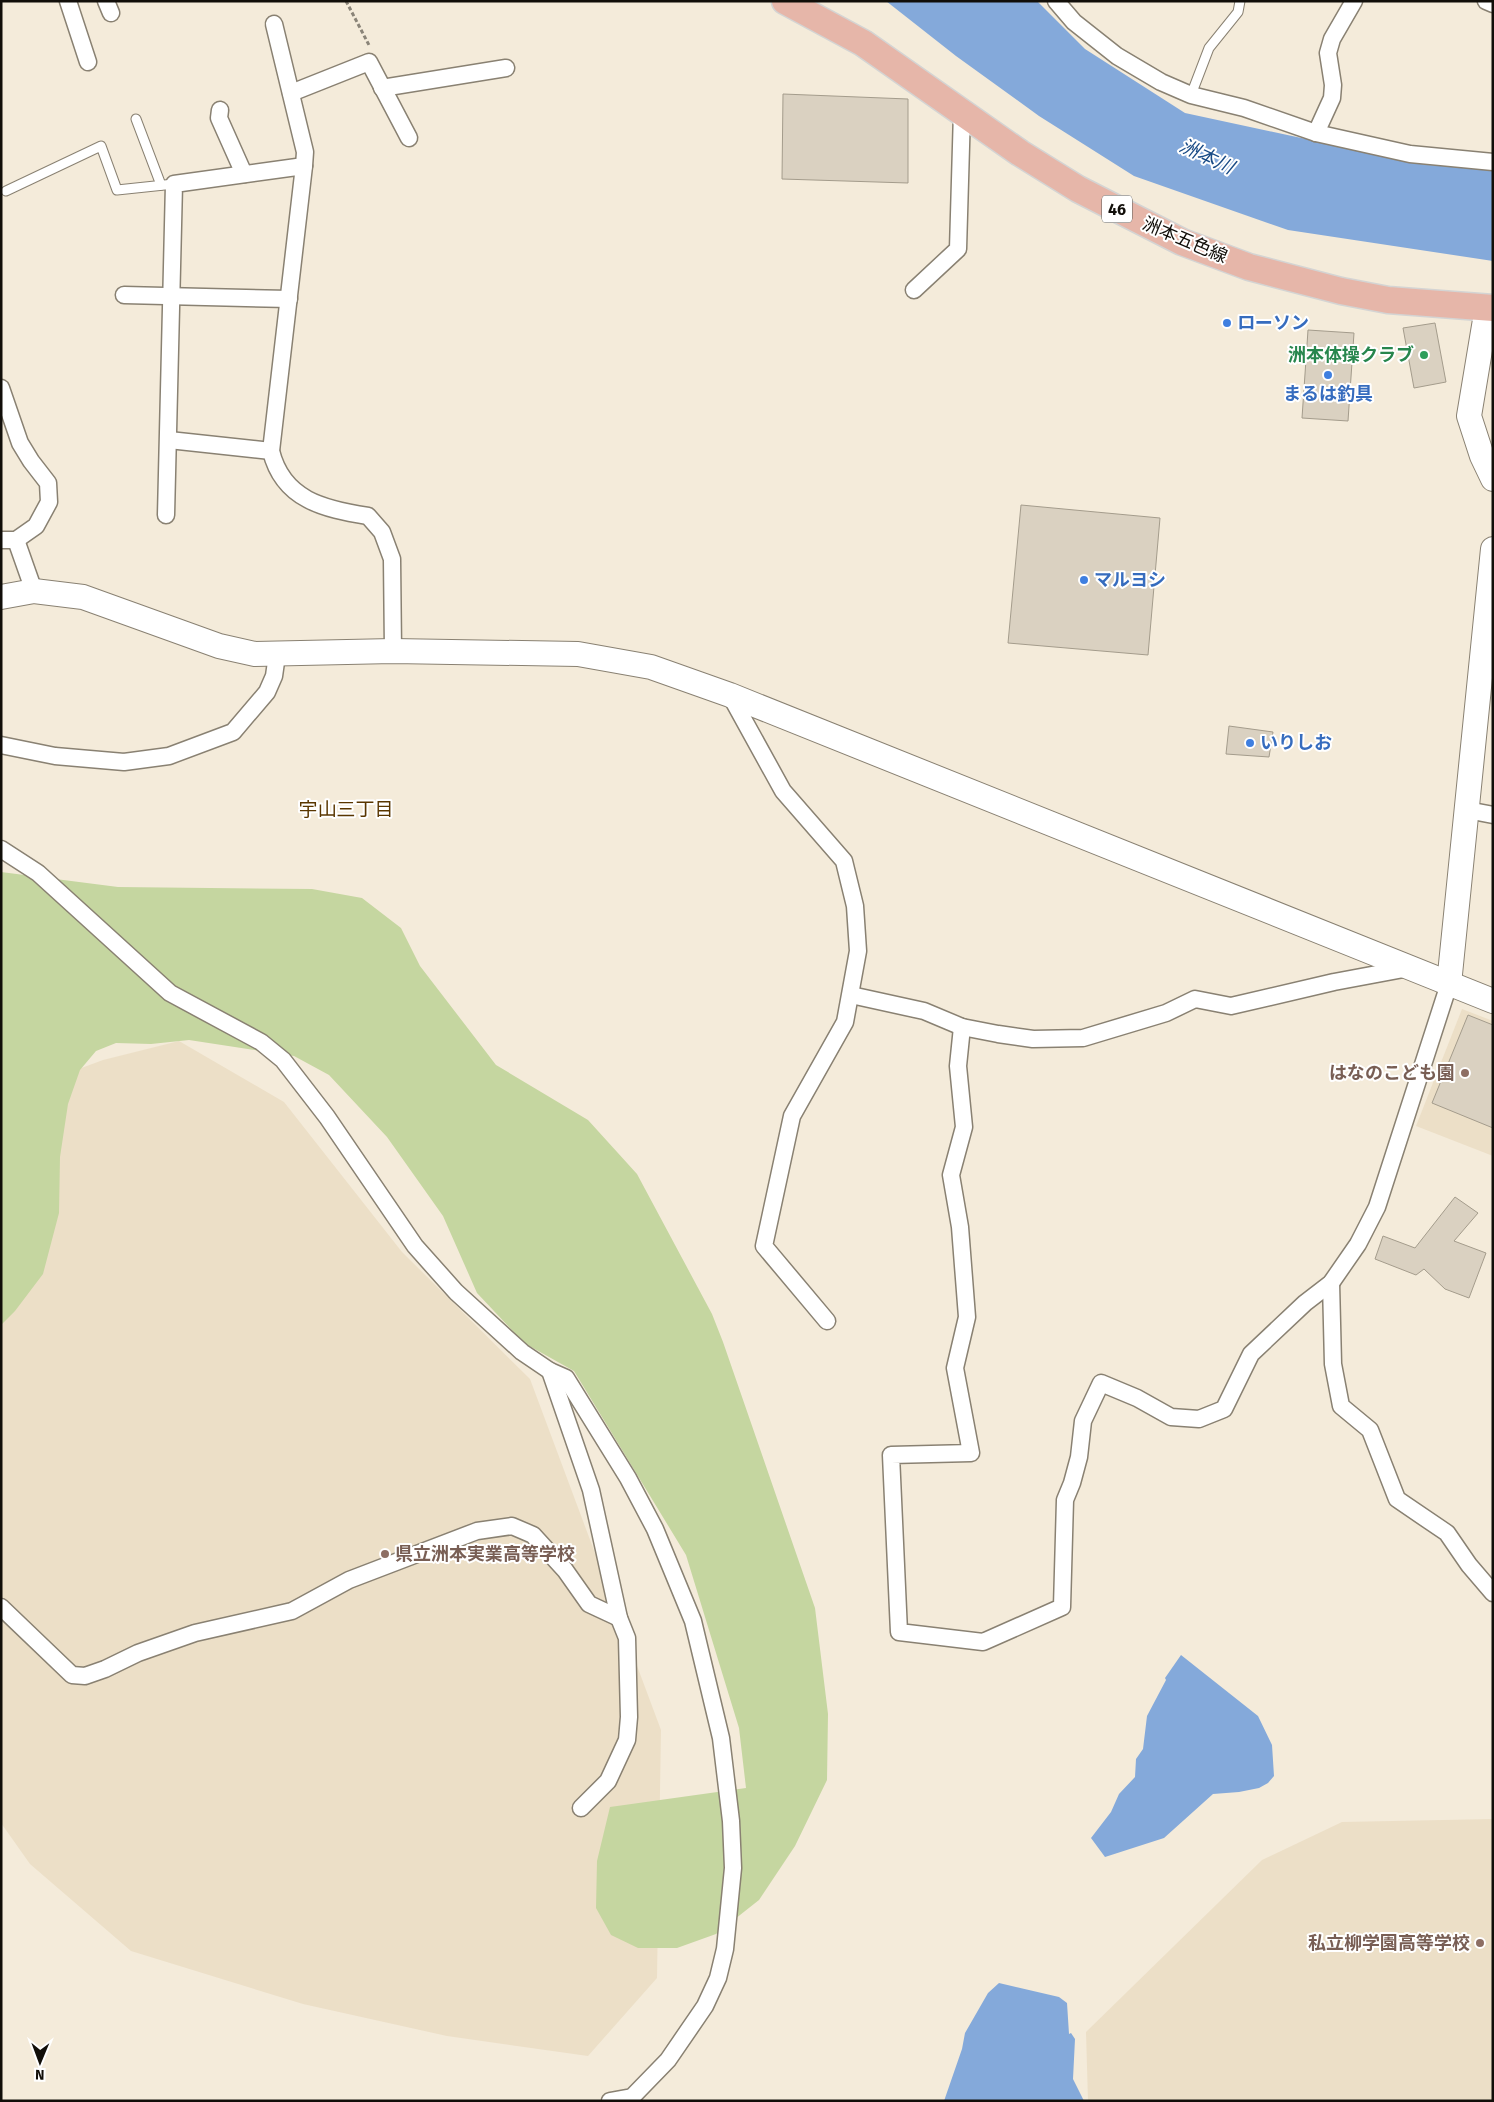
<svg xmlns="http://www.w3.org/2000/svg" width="1494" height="2102" viewBox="0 0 1494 2102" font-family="'Fira Sans','Noto Sans JP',sans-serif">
	<rect width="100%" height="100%" fill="#f4ebda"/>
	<!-- built -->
	<g fill="#ecdfc7">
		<polygon points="1462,1009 1493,1021 1493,1156 1416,1126"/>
		<polygon points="179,1041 284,1102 402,1252 530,1379 661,1730 657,1978 588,2056 447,2036 303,2004 131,1951 30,1864 1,1823 1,1106 14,1093 103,1060"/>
		<polygon points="1493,1819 1493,2101 1088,2101 1086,2032 1262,1860 1342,1822"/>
	</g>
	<!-- green -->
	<polygon fill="#c5d6a0" points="1,872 118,887 312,889 362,898 401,928 420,966 496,1065 588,1120 637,1174 712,1314 723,1342 815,1608 828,1714 827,1780 795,1846 759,1900 716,1934 677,1948 638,1948 611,1935 596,1908 597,1861 610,1807 746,1788 739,1728 686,1555 574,1371 524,1343 477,1293 443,1216 387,1137 329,1075 294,1056 189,1040 151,1044 116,1043 96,1051 80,1070 68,1104 60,1157 59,1213 43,1274 15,1311 1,1325"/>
	<!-- water -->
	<g fill="#84a9da">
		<polygon points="886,1 1037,1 1085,49 1185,113 1427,165 1493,167 1493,261 1288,230 1134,176 1039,116 956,56"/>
		<polygon points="1181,1655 1258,1716 1272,1745 1274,1776 1268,1783 1259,1788 1239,1792 1213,1794 1164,1838 1105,1857 1091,1838 1111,1812 1119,1794 1135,1777 1136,1759 1143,1749 1147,1716 1166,1680 1165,1678"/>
		<polygon points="999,1983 1059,1997 1067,2003 1069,2034 1071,2033 1075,2039 1073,2079 1084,2101 944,2101 962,2049 965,2033 988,1993"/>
	</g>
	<!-- building -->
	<g fill="#dad1c1" stroke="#a49c8c">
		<polygon points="783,94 908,99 908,183 782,179"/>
		<polygon points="1435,323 1446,382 1414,388 1403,328"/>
		<polygon points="1308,330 1354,333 1348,421 1302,418"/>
		<polygon points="1021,505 1160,518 1148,655 1008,643"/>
		<polygon points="1229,726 1273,732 1269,757 1226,754"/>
		<polygon points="1468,1015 1493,1025 1493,1128 1432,1103"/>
		<polygon points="1455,1197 1478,1213 1454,1241 1486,1253 1469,1298 1445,1289 1424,1269 1416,1275 1375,1259 1383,1236 1415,1248"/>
	</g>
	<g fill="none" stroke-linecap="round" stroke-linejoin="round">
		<defs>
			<g id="lane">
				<polyline points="1191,95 1209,48 1238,12 1240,1"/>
				<polyline points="136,119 161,185"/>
				<polyline points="6,191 101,146 117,190 174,184"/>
			</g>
			<g id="street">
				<polyline points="68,1 88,62"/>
				<polyline points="106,1 111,13"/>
				<polyline points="1056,1 1074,22 1117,56 1161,82 1191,95 1244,108 1316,133 1410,154 1493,162"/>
				<polyline points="1486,1 1493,4"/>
				<polyline points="274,24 305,152 304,166"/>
				<polyline points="382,88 506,68"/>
				<polyline points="291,93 369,62 409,138"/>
				<polyline points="220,110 219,118 244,174"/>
				<polyline points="1316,133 1332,98 1333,85 1328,53 1332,39 1354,1"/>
				<polyline points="914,290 958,249 962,112"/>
				<polyline points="124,295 289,299"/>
				<polyline points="1,388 20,443 31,461 48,483 49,502 36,526 16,540 1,540"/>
				<polyline points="169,440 271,451"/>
				<path d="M166 515 174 184 304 166 271 451C283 500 324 509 368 516L382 532 392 559 393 651"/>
				<polyline points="16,540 34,591"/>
				<polyline points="730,695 783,791 844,861 855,906 858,951 845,1022 792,1116 764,1246 827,1321"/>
				<polyline points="1,745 55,756 124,762 169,756 233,732 267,692 274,676 277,655"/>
				<polyline points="1467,810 1493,815"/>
				<polyline points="1,849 38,873 170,993 261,1042 283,1060 327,1117 415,1246 456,1292 522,1352 550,1371 566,1378 628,1478 655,1529 693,1621 721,1738 731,1821 733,1868 725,1949 718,1978 705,2006 668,2060 632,2097 610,2101"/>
				<polyline points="851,995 924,1011 962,1027 998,1034 1033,1039 1083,1038 1166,1013 1195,999 1231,1006 1334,982 1409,968"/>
				<polyline points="962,1027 958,1066 964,1127 951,1175 960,1227 967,1317 955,1368 971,1453 891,1455 899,1632 983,1642 1062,1607 1065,1500 1072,1483 1079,1457 1083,1421 1101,1383 1137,1398 1171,1417 1199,1419 1224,1409 1251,1354 1305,1303 1331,1283 1358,1244 1377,1207 1449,984"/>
				<polyline points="1331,1283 1333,1364 1341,1406 1370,1430 1397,1499 1447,1533 1469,1565 1493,1593"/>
				<polyline points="550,1371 591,1490 619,1618 627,1638 629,1717 627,1740 608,1781 581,1808"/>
				<polyline points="1,1607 72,1675 85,1676 105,1669 138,1653 195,1633 292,1611 349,1580 477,1531 512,1526 533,1535 565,1570 589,1604 619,1618"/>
			</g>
			<g id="secondary">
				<polyline points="1487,308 1469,416 1482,456 1493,479"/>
				<polyline points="1,597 34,591 83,597 219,646 255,654 393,651 578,654 651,667 730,695 1493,1001"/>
				<polyline points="1449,984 1493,549"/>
			</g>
			<polyline id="primary" points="785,1 863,43 1020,153 1078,189 1182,242 1249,267 1341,291 1388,300 1493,308"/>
		</defs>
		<!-- lane casing -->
		<use href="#lane" stroke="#898172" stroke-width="11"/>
		<!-- street casing -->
		<use href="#street" stroke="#898172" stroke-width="19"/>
		<!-- secondary casing -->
		<use href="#secondary" stroke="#898172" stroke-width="26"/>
		<!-- primary casing -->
		<use href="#primary" stroke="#d4d4d3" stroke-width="29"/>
		<!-- path -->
		<polyline stroke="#8a8478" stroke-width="3" stroke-dasharray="4 2.5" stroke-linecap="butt" points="346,1 370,47"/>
		<!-- lane -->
		<use href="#lane" stroke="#fff" stroke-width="9"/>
		<!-- street -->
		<use href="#street" stroke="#fff" stroke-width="16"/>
		<!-- secondary -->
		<use href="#secondary" stroke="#fff" stroke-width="24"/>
		<!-- primary -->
		<use href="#primary" stroke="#e6b6a9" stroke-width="26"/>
	</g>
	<!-- markers -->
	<g fill="#3f7fe0" stroke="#fff" stroke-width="2">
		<circle cx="1227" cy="323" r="5"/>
		<circle cx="1328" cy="375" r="5"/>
		<circle cx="1084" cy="580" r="5"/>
		<circle cx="1250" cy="743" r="5"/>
	</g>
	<circle fill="#2e9e5b" stroke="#fff" stroke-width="2" cx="1424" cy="355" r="5"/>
	<g fill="#8d6e63" stroke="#fff" stroke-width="2">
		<circle cx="1465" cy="1073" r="5"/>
		<circle cx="385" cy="1554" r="5"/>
		<circle cx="1480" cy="1943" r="5"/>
	</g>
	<g text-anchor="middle" stroke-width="4" stroke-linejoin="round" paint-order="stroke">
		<!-- shield labels -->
		<rect fill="#fff" stroke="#585653" stroke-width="1" x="1102" y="195.5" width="30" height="27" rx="4"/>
		<g font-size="16" font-weight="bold" fill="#110e09">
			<text x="1117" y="215">46</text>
		</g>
		<!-- street labels -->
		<g font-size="18" fill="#110e09" stroke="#fff">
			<text transform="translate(1185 240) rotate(23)" y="6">洲本五色線</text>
		</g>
		<!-- shop labels -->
		<g font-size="18" font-weight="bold" fill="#366cbe" stroke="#fff" text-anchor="start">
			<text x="1237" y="329">ローソン</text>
			<text x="1328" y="400" text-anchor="middle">まるは釣具</text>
			<text x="1094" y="586">マルヨシ</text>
			<text x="1260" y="749">いりしお</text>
		</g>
		<!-- leisure labels -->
		<g font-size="18" font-weight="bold" fill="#27864d" stroke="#fff" text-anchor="end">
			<text x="1414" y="361">洲本体操クラブ</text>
		</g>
		<!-- education labels -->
		<g font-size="18" font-weight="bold" fill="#785e54" stroke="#fff" text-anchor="end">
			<text x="1455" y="1079">はなのこども園</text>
			<text x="395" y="1560" text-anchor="start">県立洲本実業高等学校</text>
			<text x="1470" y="1949">私立柳学園高等学校</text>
		</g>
		<!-- water labels -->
		<g font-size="19" font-style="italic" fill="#194b86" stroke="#fff">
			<text transform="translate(1207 156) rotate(25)" y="7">洲本川</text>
		</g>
		<!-- neighbourhood labels -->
		<g font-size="19" fill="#593600" stroke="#fff">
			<text x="346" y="816">宇山三丁目</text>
		</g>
	</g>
	<!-- border -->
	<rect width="1494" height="2102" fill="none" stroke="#110e09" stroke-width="5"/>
	<!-- north arrow -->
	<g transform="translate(40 2062) rotate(181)" stroke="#ffffff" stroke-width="4" paint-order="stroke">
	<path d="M0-4L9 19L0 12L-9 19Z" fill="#110e09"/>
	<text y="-8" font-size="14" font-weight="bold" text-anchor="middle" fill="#110e09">N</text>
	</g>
</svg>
